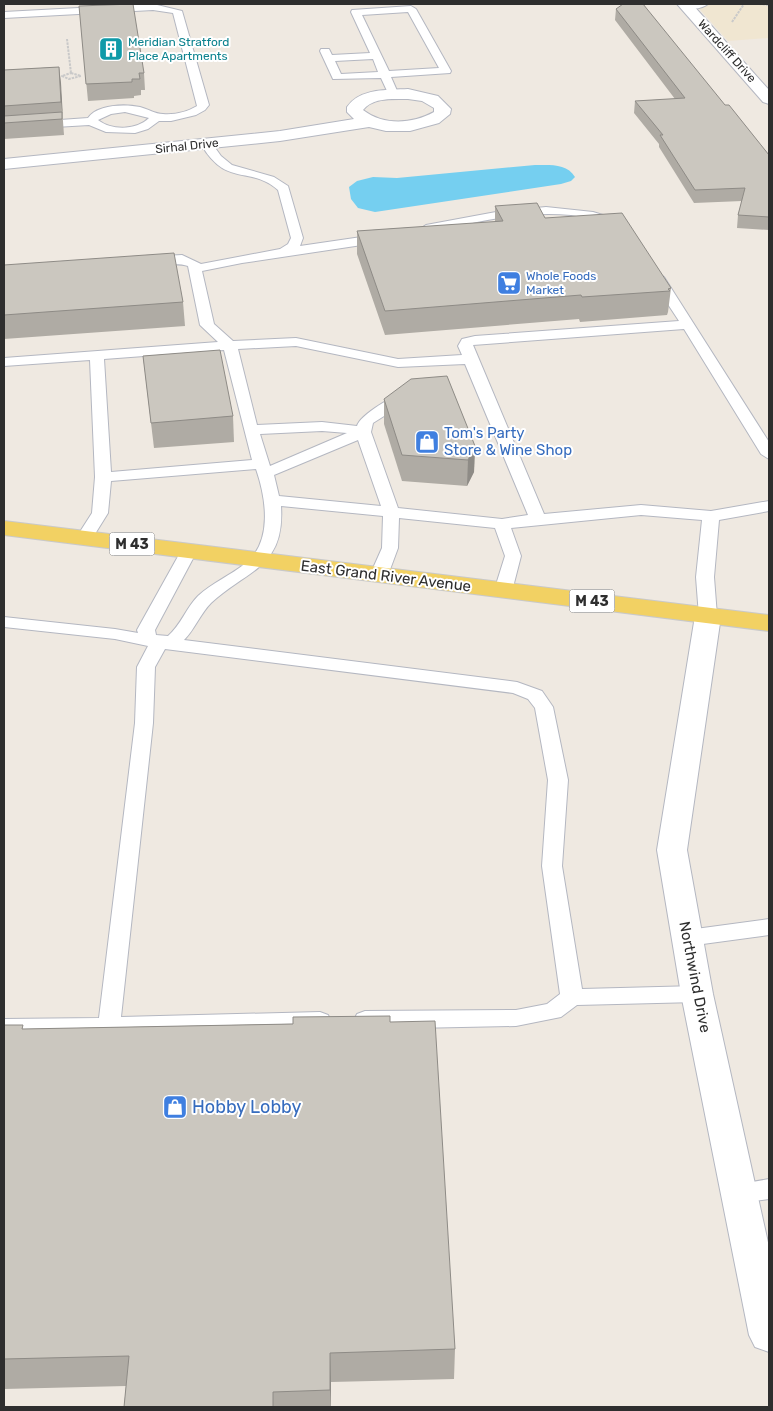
<svg xmlns="http://www.w3.org/2000/svg" width="773" height="1411" viewBox="0 0 773 1411" font-family="Rubik,sans-serif">
	<rect width="100%" height="100%" fill="#efe9e1"/>
	<!-- education -->
	<polygon fill="#f0e6d1" points="695,4 769,4 769,38 728,41"/>
	<!-- water -->
	<path fill="#75cff0" d="M535 165C549 165 567 163 575 177L571 181 561 184 375 212 358 208 351 199 349 187 357 181 373 177 397 178Z"/>
	<g fill="none" stroke-linecap="round" stroke-linejoin="round">
		<defs>
			<g id="service">
				<path d="M153 4 182 11 209 105 205 110 196 115 171 121H159L148 129 135 133 106 132 89 125 4 130V124L88 118C97 104 126 104 140 107 148 109 155 114 163 114 174 115 187 112 197 106L173 13 153 10 4 18V12ZM125 112 149 118C137 130 112 131 98 120L111 114Z"/>
				<path d="M683 4H708C702 9 687 11 681 6Z"/>
				<path d="M411 6 416 9 451 71 450 73 391 77 398 93 393 96 388 93 381 78 333 79 320 51 321 49H329L332 55 370 53 351 12 352 10ZM408 12 439 68 389 71 362 15ZM373 59 378 72 341 74 335 61Z"/>
				<path d="M207 141 211 142 221 156 232 165 274 177 288 186 303 238 300 246 382 234 388 238 382 242 242 263 202 271 214 324 233 341 296 338 398 359 462 355 458 346 462 339 475 336 679 321 650 277 657 273 664 277 769 442V459L761 454 684 329 473 345 544 514 641 505 711 511 769 501V511L719 520 714 577 717 616 714 620H702L699 616 696 577 702 520 641 515 511 528 521 556 512 591 509 595H497L494 591 505 556 495 528 399 518 398 548 388 575 385 579H373L370 575 382 548 383 516 281 506C285 568 248 569 211 603 200 614 195 629 184 640L517 682 542 691 553 707 568 780 562 866 582 989 697 986 705 988 708 994 705 1000 697 1002 577 1005 561 1017 516 1026 365 1029 357 1026 354 1020 357 1014 365 1011 516 1010 547 1004 560 994 542 866 548 780 535 708 528 699 513 693 165 649 155 667 153 723 121 1017 320 1012 328 1015 331 1021 328 1027 320 1030 4 1037V1019L99 1018 135 723 137 667 148 646 115 639 4 627V617L115 629 138 633 137 630 181 551 183 547H195L197 551 155 630 156 635 168 636C181 625 186 608 198 596 212 583 231 575 246 563 273 541 266 498 256 469L111 481 108 513 90 542H78L76 538 92 513 95 477 90 360 4 366V358L218 342 200 325 188 266C175 261 152 269 143 260L145 257 182 255 201 264 280 249 288 244 291 238 278 190C250 165 226 188 201 144ZM296 346 398 367 465 364 528 515 502 519 398 508 371 432 373 423 411 399 413 396 411 393C399 390 360 415 357 426L322 422 257 425 238 349ZM224 350 252 460 111 472 104 359ZM322 431 347 433 270 466 260 434ZM358 440 381 506 279 496 274 475Z"/>
				<path d="M546 207 593 212 619 220 621 223 615 227C600 223 586 217 571 215 522 210 473 223 426 233L420 229 426 225 496 212Z"/>
				<polygon points="769,919 769,935 688,946 680,943 677,938 680,933 688,930"/>
				<polygon points="769,1179 769,1199 738,1203 729,1200 726,1193 729,1186"/>
			</g>
			<g id="minor">
				<polygon points="677,4 692,4 769,90 769,104 763,102"/>
				<path d="M408 89 438 96 451 109 450 114 439 123 410 131H386L369 127 280 141 4 169V159L280 131 354 119 347 112V107C360 88 388 90 408 89ZM408 99 422 101 434 108V112C412 124 384 126 363 110 373 97 393 99 408 99Z"/>
				<polygon points="708,608 717,611 721,616 687,850 713,994 769,1247 769,1352 755,1347 749,1335 681,994 657,850 695,616 699,611"/>
			</g>
			<polygon id="primary" points="4,521 769,615 769,631 4,535"/>
		</defs>
		<!-- service casing -->
		<use href="#service" stroke="#b4b7c1" stroke-width="2"/>
		<!-- minor casing -->
		<use href="#minor" stroke="#b4b7c1" stroke-width="2"/>
		<!-- primary casing -->
		<use href="#primary" stroke="#c9c9c9" stroke-width="2"/>
		<!-- path -->
		<g stroke="#c9c9c9" stroke-width="2" stroke-dasharray="2.5 1" stroke-linecap="butt">
			<polyline points="759,4 769,5"/>
			<polyline points="732,22 744,4"/>
			<polyline points="67,39 71,73"/>
			<polygon points="71,73 81,76 69,79 62,76"/>
		</g>
		<!-- service -->
		<use href="#service" fill="#fff" fill-rule="evenodd"/>
		<!-- minor -->
		<use href="#minor" fill="#fff" fill-rule="evenodd"/>
		<!-- primary -->
		<use href="#primary" fill="#f2d163" fill-rule="evenodd"/>
	</g>
	<!-- wall -->
	<g fill="#afaba4">
		<polygon points="79,6 144,73 145,90 141,90 141,95 134,96 134,98 88,101"/>
		<polygon points="616,9 725,105 769,155 769,230 737,228 738,215 742,201 694,203 659,147 659,144 634,113 635,101 675,99 615,20"/>
		<polygon points="59,67 64,135 4,139 4,70"/>
		<polygon points="495,206 545,218 671,288 668,312 667,315 580,322 579,319 385,335 357,254 357,231 495,222"/>
		<polygon points="4,265 183,302 185,326 4,339"/>
		<polygon points="143,356 233,416 234,442 154,448"/>
		<polygon points="384,399 475,446 474,472 467,486 402,481 384,424"/>
		<polygon points="390,1022 455,1349 454,1379 331,1382 331,1407 124,1407 126,1386 4,1389 4,1025 24,1029"/>
	</g>
	<!-- shaded-wall -->
	<g fill="#8e8b86">
		<polygon points="59,67 61,83 63,118 61,102"/>
		<polygon points="475,446 474,472 467,486 468,460"/>
		<polygon points="330,1353 331,1382 331,1407 330,1390"/>
	</g>
	<!-- building -->
	<g fill="#cbc7bf" stroke="#8e8b86">
		<polygon points="133,4 144,73 139,73 140,79 132,79 132,82 86,84 79,6"/>
		<polygon points="623,4 643,4 725,105 729,105 769,155 769,217 738,215 745,188 695,190 660,135 663,135 635,101 685,98 616,9"/>
		<polygon points="59,67 61,102 4,106 4,70"/>
		<polygon points="62,112 62,119 4,123 4,116"/>
		<polygon points="537,203 545,218 622,213 671,288 668,289 670,291 582,297 581,295 385,311 357,231 503,221 495,206"/>
		<polygon points="174,253 183,302 4,315 4,265"/>
		<polygon points="220,350 233,416 151,423 143,356"/>
		<polygon points="447,376 475,446 468,460 402,455 384,399 411,379"/>
		<polygon points="390,1016 390,1022 435,1021 455,1349 330,1353 330,1390 273,1392 273,1407 124,1407 129,1356 4,1359 4,1025 23,1025 22,1029 293,1024 293,1017"/>
	</g>
	<!-- icons -->
	<defs>
		<symbol id="building-square" viewBox="-11 -11 22 22"><rect x="-9" y="-9" width="18" height="18" rx="4" fill="#0f9aa8" stroke="#fff"/><path d="M-4-6H4V6H1V3H-1V6H-4ZM-2.5-4.3h1.7v1.8h-1.7ZM.8-4.3h1.7v1.8H.8ZM-2.5-1h1.7V.8h-1.7ZM.8-1h1.7V.8H.8Z" fill="#fff"/></symbol>
		<symbol id="supermarket-square" viewBox="-11 -11 22 22"><rect x="-9" y="-9" width="18" height="18" rx="4" fill="#3f7fe0" stroke="#fff"/><path d="M-6-5.5h2.5l.6 2H6L4.5 2H-2.5L-4.4-4H-6ZM-1.5 3.2a1.3 1.3 0 1 0 .1 0ZM3 3.2a1.3 1.3 0 1 0 .1 0Z" fill="#fff"/></symbol>
		<symbol id="shop-square" viewBox="-11 -11 22 22"><rect x="-9" y="-9" width="18" height="18" rx="4" fill="#3f7fe0" stroke="#fff"/><path d="M-5-2.5h2.3a2.7 3.5 0 0 1 5.4 0H5L5.5 6h-11ZM-1.5-2.5h3a1.5 2.3 0 0 0-3 0Z" fill="#fff"/></symbol>
	</defs>
	<g fill-rule="evenodd">
		<use href="#building-square" x="97" y="35" width="28" height="28"/>
		<use href="#supermarket-square" x="495" y="269" width="28" height="28"/>
		<use href="#shop-square" x="413" y="428" width="28" height="28"/>
		<use href="#shop-square" x="161" y="1093" width="28" height="28"/>
	</g>
	<g text-anchor="middle" stroke-width="4" stroke-linejoin="round" paint-order="stroke">
		<!-- far-culture labels -->
		<g font-size="12" fill="#0d838f" stroke="#fff" text-anchor="start">
			<text x="128" y="46">Meridian Stratford<tspan x="128" dy="14">Place Apartments</tspan></text>
		</g>
		<!-- far-street labels -->
		<g font-size="12" fill="#2e2e2e" stroke="#fff">
			<text transform="translate(727 51) rotate(48)" y="4">Wardcliff Drive</text>
			<text transform="translate(187 146) rotate(-6)" y="4">Sirhal Drive</text>
		</g>
		<!-- far-shop labels -->
		<g font-size="12" fill="#366cbe" stroke="#fff" text-anchor="start">
			<text x="526" y="280">Whole Foods<tspan x="526" dy="14">Market</tspan></text>
		</g>
		<!-- shield labels -->
		<g fill="#fff" stroke="#6d6d6d" stroke-width="1">
			<rect x="109.5" y="532.5" width="45" height="23" rx="4"/>
			<rect x="569.5" y="589.5" width="45" height="23" rx="4"/>
		</g>
		<g font-size="14" font-weight="bold" fill="#2e2e2e">
			<text x="132" y="549">M 43</text>
			<text x="592" y="606">M 43</text>
		</g>
		<!-- shop labels -->
		<g font-size="15" fill="#366cbe" stroke="#fff" text-anchor="start">
			<text x="444" y="438">Tom's Party<tspan x="444" dy="17">Store &amp; Wine Shop</tspan></text>
		</g>
		<!-- street labels -->
		<g font-size="15" fill="#2e2e2e" stroke="#fff">
			<text transform="translate(386 576) rotate(7)" y="5">East Grand River Avenue</text>
			<text transform="translate(695 977) rotate(79)" y="5">Northwind Drive</text>
		</g>
		<!-- near-shop labels -->
		<g font-size="18" fill="#366cbe" stroke="#fff" text-anchor="start">
			<text x="192" y="1113">Hobby Lobby</text>
		</g>
	</g>
	<!-- border -->
	<rect width="773" height="1411" fill="none" stroke="#2e2e2e" stroke-width="10"/>
</svg>
